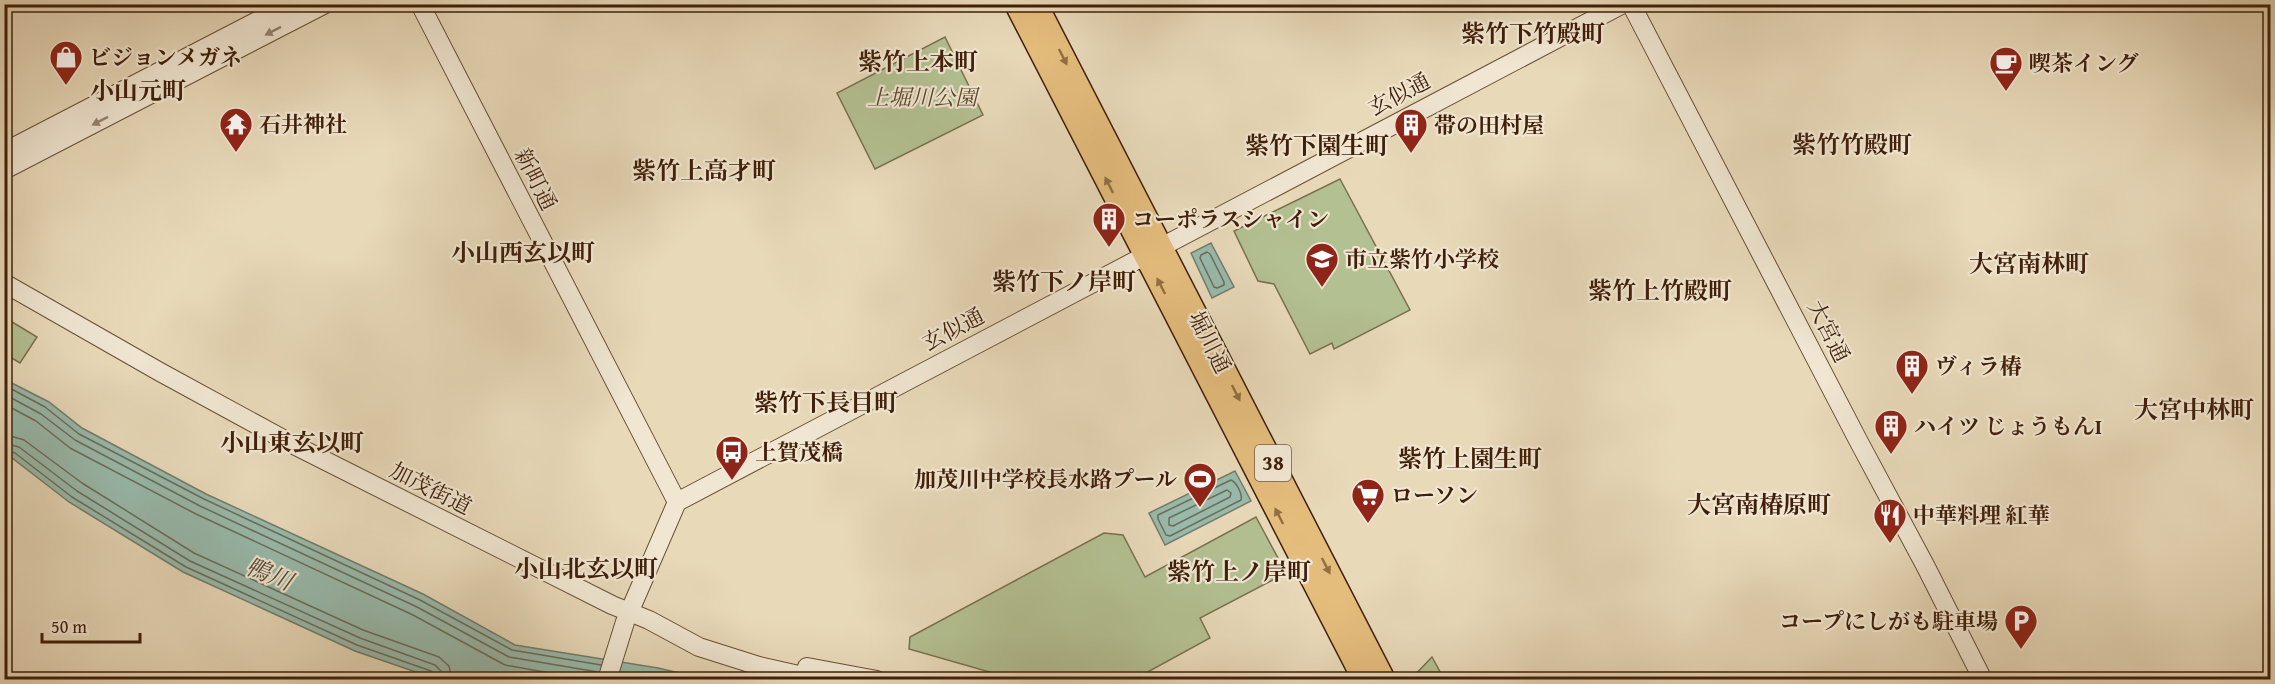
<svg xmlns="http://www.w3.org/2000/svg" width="2275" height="684" viewBox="0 0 2275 684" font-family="'Gentium Book Plus','Noto Serif JP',serif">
	<rect width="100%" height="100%" fill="#e8d9b9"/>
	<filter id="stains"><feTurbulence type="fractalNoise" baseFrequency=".00333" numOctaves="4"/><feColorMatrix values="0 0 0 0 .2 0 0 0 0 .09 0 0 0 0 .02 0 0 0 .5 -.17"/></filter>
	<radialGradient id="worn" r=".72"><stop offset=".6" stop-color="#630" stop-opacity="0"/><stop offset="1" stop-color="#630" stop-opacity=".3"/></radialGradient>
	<!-- green -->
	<g fill="#b3c092" stroke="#7a704e" stroke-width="1.5">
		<polygon points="945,37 983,115 875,169 837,93"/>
		<polygon points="1340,179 1410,310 1334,349 1332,343 1310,354 1274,284 1258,281 1234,231"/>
		<polygon points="4,317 37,337 20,363 5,354"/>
		<polygon points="1256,517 1286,573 1200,618 1210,638 1133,680 1014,679 909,649 910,637 1104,533 1123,535 1145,577"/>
		<polygon points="1432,657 1444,679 1411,679"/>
	</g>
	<!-- water -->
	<g fill="#98baac" stroke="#757c6b" stroke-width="1.5">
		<polygon points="1211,243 1234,287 1212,298 1191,253"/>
		<polygon points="4,379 49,402 82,428 206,494 423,594 515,645 658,668 705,679 436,679 355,651 183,572 69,502 12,458 5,455"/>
		<polygon points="1235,471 1251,501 1165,545 1149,513"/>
	</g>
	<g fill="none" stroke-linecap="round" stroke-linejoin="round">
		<!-- shore -->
		<g stroke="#6c6c5a" stroke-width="1.5">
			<polygon points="1207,252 1210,254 1224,282 1224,285 1217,288 1214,287 1200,258 1201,255"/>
			<polyline points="4,385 45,407 79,434 204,499 420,600 512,650 601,665"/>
			<polyline points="4,394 41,414 75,440 200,506 417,607 509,657 598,672"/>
			<polyline points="4,404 36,421 70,448 196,514 413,615 505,665 589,680"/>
			<polyline points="4,434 24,440 82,483 194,553 363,630 439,657 449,666 452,680"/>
			<polyline points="4,443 19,447 77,491 190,561 360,638 435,665 441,671 443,680"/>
			<polyline points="4,450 15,453 72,497 186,567 357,645 431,671 434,674 435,680"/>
			<path d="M1231 480C1236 482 1243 494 1241 500L1170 536 1166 535 1158 519V515Z"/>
			<polygon points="1227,490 1231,493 1230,497 1173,526 1169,525 1169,518"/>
		</g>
		<defs>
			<g id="tertiary">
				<polyline points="420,4 677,502"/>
				<polyline points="1631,4 1859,442 1926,567 1983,680"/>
				<polyline points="4,152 290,4"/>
				<polyline points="4,170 325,4"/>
				<polyline points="4,283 160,372 294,445 612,605 649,620 699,647 759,666 821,680"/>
				<polyline points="807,667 877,680"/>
				<polyline points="607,680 625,622 677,502 1623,4"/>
			</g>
			<g id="primary">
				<polyline points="1016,4 1364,680"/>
				<polyline points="1036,4 1384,680"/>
			</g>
		</defs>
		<!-- tertiary casing -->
		<use href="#tertiary" stroke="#6a4e35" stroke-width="20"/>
		<!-- primary casing -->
		<use href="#primary" stroke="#401f09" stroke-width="25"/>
		<!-- tertiary -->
		<use href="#tertiary" stroke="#f0e6d2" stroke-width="18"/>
		<!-- primary -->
		<use href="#primary" stroke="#e4bc7c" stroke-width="22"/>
	</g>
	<!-- one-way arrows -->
	<defs><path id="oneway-solid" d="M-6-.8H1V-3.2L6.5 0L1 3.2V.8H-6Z" transform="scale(1.5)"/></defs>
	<g fill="#98826e">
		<use href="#oneway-solid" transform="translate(273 31) rotate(153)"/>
		<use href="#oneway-solid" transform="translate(100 121) rotate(153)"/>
	</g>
	<g fill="#926e42">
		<use href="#oneway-solid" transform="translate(1063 57) rotate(63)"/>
		<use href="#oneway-solid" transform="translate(1109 185) rotate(-117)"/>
		<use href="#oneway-solid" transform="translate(1161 286) rotate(-117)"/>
		<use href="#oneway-solid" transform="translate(1236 393) rotate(63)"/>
		<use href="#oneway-solid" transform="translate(1279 516) rotate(-117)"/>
		<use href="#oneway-solid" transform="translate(1326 566) rotate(63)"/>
	</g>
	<!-- icons -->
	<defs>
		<symbol id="shop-pin" viewBox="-11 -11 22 30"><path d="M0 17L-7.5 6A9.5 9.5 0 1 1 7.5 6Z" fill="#8f2418" stroke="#f0e6d2"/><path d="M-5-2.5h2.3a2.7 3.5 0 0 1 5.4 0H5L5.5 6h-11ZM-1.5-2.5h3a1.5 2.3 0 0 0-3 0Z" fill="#fff"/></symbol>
		<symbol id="cafe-pin" viewBox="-11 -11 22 30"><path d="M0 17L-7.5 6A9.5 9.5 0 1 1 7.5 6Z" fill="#8f2418" stroke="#f0e6d2"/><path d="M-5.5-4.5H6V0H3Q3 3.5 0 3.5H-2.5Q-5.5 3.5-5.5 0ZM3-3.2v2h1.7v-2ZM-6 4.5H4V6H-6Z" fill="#fff"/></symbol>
		<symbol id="temple-pin" viewBox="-11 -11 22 30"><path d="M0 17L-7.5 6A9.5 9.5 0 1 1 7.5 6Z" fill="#8f2418" stroke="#f0e6d2"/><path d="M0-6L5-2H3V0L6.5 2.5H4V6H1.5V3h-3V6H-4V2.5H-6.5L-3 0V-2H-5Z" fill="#fff"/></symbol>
		<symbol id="building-pin" viewBox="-11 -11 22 30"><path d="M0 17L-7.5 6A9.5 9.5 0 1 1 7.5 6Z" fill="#8f2418" stroke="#f0e6d2"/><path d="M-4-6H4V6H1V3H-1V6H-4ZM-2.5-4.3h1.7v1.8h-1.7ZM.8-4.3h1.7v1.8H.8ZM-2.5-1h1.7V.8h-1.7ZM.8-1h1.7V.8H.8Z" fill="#fff"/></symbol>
		<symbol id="school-pin" viewBox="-11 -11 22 30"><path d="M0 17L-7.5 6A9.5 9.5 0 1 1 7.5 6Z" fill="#8f2418" stroke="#f0e6d2"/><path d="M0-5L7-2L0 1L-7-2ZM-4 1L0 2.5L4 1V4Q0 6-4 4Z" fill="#fff"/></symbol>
		<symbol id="bus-pin" viewBox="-11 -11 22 30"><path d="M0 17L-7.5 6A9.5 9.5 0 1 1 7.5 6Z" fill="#8f2418" stroke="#f0e6d2"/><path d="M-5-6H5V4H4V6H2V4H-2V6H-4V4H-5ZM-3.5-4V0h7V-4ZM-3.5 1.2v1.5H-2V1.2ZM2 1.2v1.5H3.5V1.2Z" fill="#fff"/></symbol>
		<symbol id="stadium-pin" viewBox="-11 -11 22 30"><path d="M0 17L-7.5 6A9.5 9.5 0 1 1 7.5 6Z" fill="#8f2418" stroke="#f0e6d2"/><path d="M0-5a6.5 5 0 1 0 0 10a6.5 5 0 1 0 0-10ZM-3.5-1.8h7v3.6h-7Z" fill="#fff"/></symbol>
		<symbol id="supermarket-pin" viewBox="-11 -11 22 30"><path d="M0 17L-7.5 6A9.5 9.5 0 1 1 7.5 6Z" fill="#8f2418" stroke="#f0e6d2"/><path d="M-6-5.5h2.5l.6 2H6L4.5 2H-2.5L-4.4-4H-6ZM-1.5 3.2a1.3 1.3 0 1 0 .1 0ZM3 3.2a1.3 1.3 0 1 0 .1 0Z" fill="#fff"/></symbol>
		<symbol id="restaurant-pin" viewBox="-11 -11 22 30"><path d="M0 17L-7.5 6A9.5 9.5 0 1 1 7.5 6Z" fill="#8f2418" stroke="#f0e6d2"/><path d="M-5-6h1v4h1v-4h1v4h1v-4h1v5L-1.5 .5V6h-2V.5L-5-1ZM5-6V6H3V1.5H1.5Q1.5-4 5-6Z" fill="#fff"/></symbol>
		<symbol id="parking-pin" viewBox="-11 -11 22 30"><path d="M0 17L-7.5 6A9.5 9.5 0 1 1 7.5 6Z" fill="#8f2418" stroke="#f0e6d2"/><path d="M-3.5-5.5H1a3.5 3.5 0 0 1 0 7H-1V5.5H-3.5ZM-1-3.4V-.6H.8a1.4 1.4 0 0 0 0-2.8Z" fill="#fff"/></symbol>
	</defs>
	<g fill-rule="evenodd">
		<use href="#shop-pin" x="47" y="38" width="38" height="52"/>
		<use href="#cafe-pin" x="1987" y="44" width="38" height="52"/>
		<use href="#temple-pin" x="217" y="105" width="38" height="52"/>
		<use href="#building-pin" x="1392" y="106" width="38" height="52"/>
		<use href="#building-pin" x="1090" y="200" width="38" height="52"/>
		<use href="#school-pin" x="1303" y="240" width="38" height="52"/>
		<use href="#building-pin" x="1893" y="347" width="38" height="52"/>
		<use href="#building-pin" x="1872" y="407" width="38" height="52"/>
		<use href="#bus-pin" x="713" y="433" width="38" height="52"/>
		<use href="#stadium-pin" x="1181" y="460" width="38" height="52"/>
		<use href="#supermarket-pin" x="1349" y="476" width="38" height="52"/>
		<use href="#restaurant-pin" x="1871" y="496" width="38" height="52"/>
		<use href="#parking-pin" x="2002" y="602" width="38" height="52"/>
	</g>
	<g text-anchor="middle" stroke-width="4.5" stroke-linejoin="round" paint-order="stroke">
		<!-- shield labels -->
		<rect fill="#f0e6d2" stroke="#755b45" stroke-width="1.5" x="1255" y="445" width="36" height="36" rx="4.5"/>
		<g font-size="21" font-weight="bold" fill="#401f09">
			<text x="1273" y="470">38</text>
		</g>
		<!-- poi labels -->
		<g font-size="22" font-weight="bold" fill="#401f09" stroke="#f0e6d2" text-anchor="start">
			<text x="89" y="65">ビジョンメガネ</text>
			<text x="2029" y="71">喫茶イング</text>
			<text x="259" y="132">石井神社</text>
			<text x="1434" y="133">帯の田村屋</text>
			<text x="1132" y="227">コーポラスシャイン</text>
			<text x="1345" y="267">市立紫竹小学校</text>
			<text x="1935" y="374">ヴィラ椿</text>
			<text x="1914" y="434">ハイツ じょうもんⅠ</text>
			<text x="755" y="460">上賀茂橋</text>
			<text x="1177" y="487" text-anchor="end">加茂川中学校長水路プール</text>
			<text x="1391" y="503">ローソン</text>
			<text x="1913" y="523">中華料理 紅華</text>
			<text x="1998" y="629" text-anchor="end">コープにしがも駐車場</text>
		</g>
		<!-- street labels -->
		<g font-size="22" fill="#401f09" stroke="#f0e6d2">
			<text transform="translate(1399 94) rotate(-28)" y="8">玄似通</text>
			<text transform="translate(536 179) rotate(63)" y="8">新町通</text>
			<text transform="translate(953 329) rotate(-28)" y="8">玄似通</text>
			<text transform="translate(1829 331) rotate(63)" y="8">大宮通</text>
			<text transform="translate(1210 342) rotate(63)" y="8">堀川通</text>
			<text transform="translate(431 488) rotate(27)" y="8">加茂街道</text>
		</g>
		<!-- park labels -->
		<g font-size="22" font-style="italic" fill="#5d472b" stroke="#f0e6d2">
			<text x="922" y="105">上堀川公園</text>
		</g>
		<!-- neighbourhood labels -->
		<g font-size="24" font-weight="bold" fill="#401f09" stroke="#f0e6d2">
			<text x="1533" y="42">紫竹下竹殿町</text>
			<text x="918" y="70">紫竹上本町</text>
			<text x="138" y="99">小山元町</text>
			<text x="1852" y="153">紫竹竹殿町</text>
			<text x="1317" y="154">紫竹下園生町</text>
			<text x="704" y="179">紫竹上高才町</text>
			<text x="523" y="261">小山西玄以町</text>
			<text x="2029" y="272">大宮南林町</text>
			<text x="1064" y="290">紫竹下ノ岸町</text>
			<text x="1660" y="299">紫竹上竹殿町</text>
			<text x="826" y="411">紫竹下長目町</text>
			<text x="2194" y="418">大宮中林町</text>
			<text x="292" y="451">小山東玄以町</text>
			<text x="1470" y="467">紫竹上園生町</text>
			<text x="1759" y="513">大宮南椿原町</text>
			<text x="586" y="577">小山北玄以町</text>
			<text x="1239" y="580">紫竹上ノ岸町</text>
		</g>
		<!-- water labels -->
		<g font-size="24" font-style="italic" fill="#5a4e3a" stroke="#f0e6d2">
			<text transform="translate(269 574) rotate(22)" y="8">鴨川</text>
		</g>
	</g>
	<!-- margin -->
	<rect width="2275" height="684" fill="none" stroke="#e8d9b9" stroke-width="24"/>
	<rect x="6" y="6" width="2263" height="672" fill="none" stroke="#401f09" stroke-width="3"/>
	<rect x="12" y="12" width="2251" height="660" fill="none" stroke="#401f09" stroke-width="1.5"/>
	<!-- scale -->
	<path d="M42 633v9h98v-9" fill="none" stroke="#401f09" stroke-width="3"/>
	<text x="51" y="633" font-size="18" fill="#401f09" stroke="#f0e6d2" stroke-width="4.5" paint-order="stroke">50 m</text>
	<rect width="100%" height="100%" filter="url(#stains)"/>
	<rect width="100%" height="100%" fill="url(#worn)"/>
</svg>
